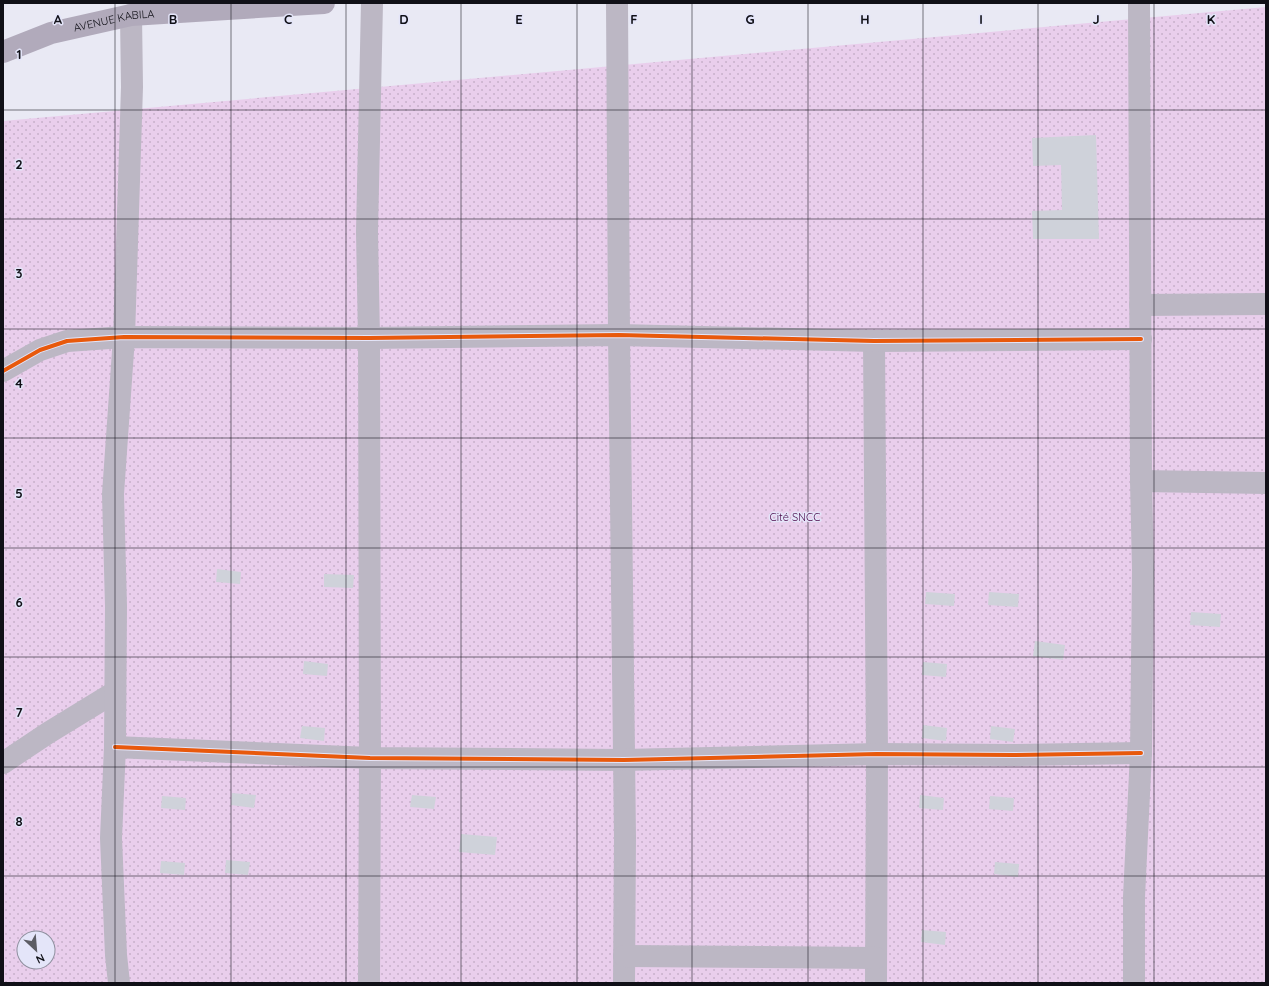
<svg xmlns="http://www.w3.org/2000/svg" width="1269" height="986" viewBox="0 0 1269 986" font-family="Quicksand,sans-serif">
	<defs>
		<pattern id="grass-dots" width="8" height="8" patternUnits="userSpaceOnUse"><rect width="8" height="8" fill="#e9ceec"/><path d="M2 2h.1M6 6h.1" fill="none" stroke="#c7b0ca" stroke-width="1.8" stroke-linecap="round"/></pattern>
	</defs>
	<rect width="100%" height="100%" fill="#e9e9f4"/>
	<!-- grass -->
	<path fill="url(#grass-dots)" fill-rule="evenodd" d="M1266 7V983H3V121ZM24 938H48V962H24Z"/>
	<!-- building -->
	<g fill="#cfd2da">
		<polygon points="1096,135 1099,239 1033,239 1032,211 1062,210 1061,165 1033,166 1032,138"/>
		<polygon points="217,569 241,572 240,584 216,582"/>
		<polygon points="324,574 354,575 353,588 324,587"/>
		<polygon points="926,592 955,594 954,606 925,604"/>
		<polygon points="989,592 1019,594 1018,607 988,605"/>
		<polygon points="1191,612 1221,614 1220,627 1190,625"/>
		<polygon points="1035,641 1065,645 1063,660 1033,656"/>
		<polygon points="304,661 328,664 327,676 303,674"/>
		<polygon points="923,662 947,664 946,677 922,675"/>
		<polygon points="923,725 947,728 946,741 922,738"/>
		<polygon points="302,726 325,728 324,741 300,738"/>
		<polygon points="991,726 1015,729 1013,742 990,739"/>
		<polygon points="232,793 256,795 254,808 231,805"/>
		<polygon points="412,795 436,797 434,809 410,807"/>
		<polygon points="920,795 944,798 943,810 919,808"/>
		<polygon points="162,796 186,798 185,810 161,808"/>
		<polygon points="990,796 1014,798 1013,811 989,809"/>
		<polygon points="461,834 497,837 495,855 459,852"/>
		<polygon points="226,860 250,862 248,875 225,873"/>
		<polygon points="161,861 185,863 184,875 160,873"/>
		<polygon points="995,862 1019,864 1018,877 994,874"/>
		<polygon points="922,930 946,932 945,945 921,942"/>
	</g>
	<g fill="none" stroke-linecap="round" stroke-linejoin="round">
		<!-- minor -->
		<g stroke="#bcb7c4" stroke-width="22">
			<polyline points="617,3 619,335 625,838 624,983"/>
			<polyline points="1140,305 1266,304"/>
			<polyline points="874,341 877,754 876,983"/>
			<polyline points="3,371 40,350 67,341 124,337 369,338 619,335 874,341 1141,339"/>
			<polyline points="1141,481 1266,483"/>
			<polyline points="115,747 370,758 624,760 877,754 1013,755 1141,753"/>
			<polyline points="3,763 48,733 115,692"/>
			<polyline points="624,956 876,958"/>
			<polyline points="119,983 116,955 111,838 115,747 116,606 113,494 124,337 132,87 131,15"/>
			<polyline points="369,983 370,758 369,338 367,232 372,3"/>
			<polyline points="1134,983 1134,897 1141,753 1143,570 1141,481 1139,3"/>
		</g>
		<!-- highway -->
		<path stroke="#b1aabb" stroke-width="22" id="s1" d="M3 52 51 33 131 15 324 3"/>
		<defs>
			<g id="cycleway">
				<polyline points="3,371 40,350 67,341 124,337 369,338 619,335 874,341 1141,339"/>
				<polyline points="115,747 370,758 624,760 877,754 1013,755 1141,753"/>
			</g>
		</defs>
		<!-- cycleway casing -->
		<use href="#cycleway" stroke="#e4e5f9" stroke-width="6"/>
		<!-- cycleway -->
		<use href="#cycleway" stroke="#e8590c" stroke-width="4"/>
	</g>
	<!-- grid -->
	<path fill="none" stroke="#101017" stroke-width="1" stroke-opacity="0.55" d="M115 3V983M231 3V983M346 3V983M461 3V983M577 3V983M692 3V983M808 3V983M923 3V983M1038 3V983M1154 3V983M3 110H1266M3 219H1266M3 329H1266M3 438H1266M3 548H1266M3 657H1266M3 767H1266M3 876H1266"/>
	<g text-anchor="middle" stroke-width="3" stroke-linejoin="round" paint-order="stroke">
		<!-- street labels -->
		<g font-size="11" fill="#101017" stroke="#e4e5f9">
			<text dy="4" stroke="none"><textPath href="#s1" startOffset="116">AVENUE KABILA</textPath></text>
		</g>
		<!-- park labels -->
		<g font-size="11" fill="#490648" stroke="#e4e5f9">
			<text x="795" y="521">Cité SNCC</text>
		</g>
	</g>
	<g font-size="13" text-anchor="middle" font-weight="bold" fill="#101017" stroke="#e4e5f9" stroke-width="3" stroke-linejoin="round" paint-order="stroke">
		<text x="58" y="24">A</text>
		<text x="173" y="24">B</text>
		<text x="288" y="24">C</text>
		<text x="404" y="24">D</text>
		<text x="519" y="24">E</text>
		<text x="634" y="24">F</text>
		<text x="750" y="24">G</text>
		<text x="865" y="24">H</text>
		<text x="981" y="24">I</text>
		<text x="1096" y="24">J</text>
		<text x="1211" y="24">K</text>
		<text x="19" y="59">1</text>
		<text x="19" y="169">2</text>
		<text x="19" y="278">3</text>
		<text x="19" y="388">4</text>
		<text x="19" y="498">5</text>
		<text x="19" y="607">6</text>
		<text x="19" y="717">7</text>
		<text x="19" y="826">8</text>
	</g>
	<!-- border -->
	<rect width="1269" height="986" fill="none" stroke="#101017" stroke-width="8"/>
	<!-- north arrow -->
	<g transform="translate(36 950) rotate(154)"><circle r="19" fill="#e4e5f9" stroke="#8f909f"/>
	<path d="M0-3L7 15L0 10L-7 15Z" fill="#5c5c64"/>
	<text y="-6" font-size="11" font-weight="bold" text-anchor="middle" fill="#101017">N</text>
	</g>
</svg>
